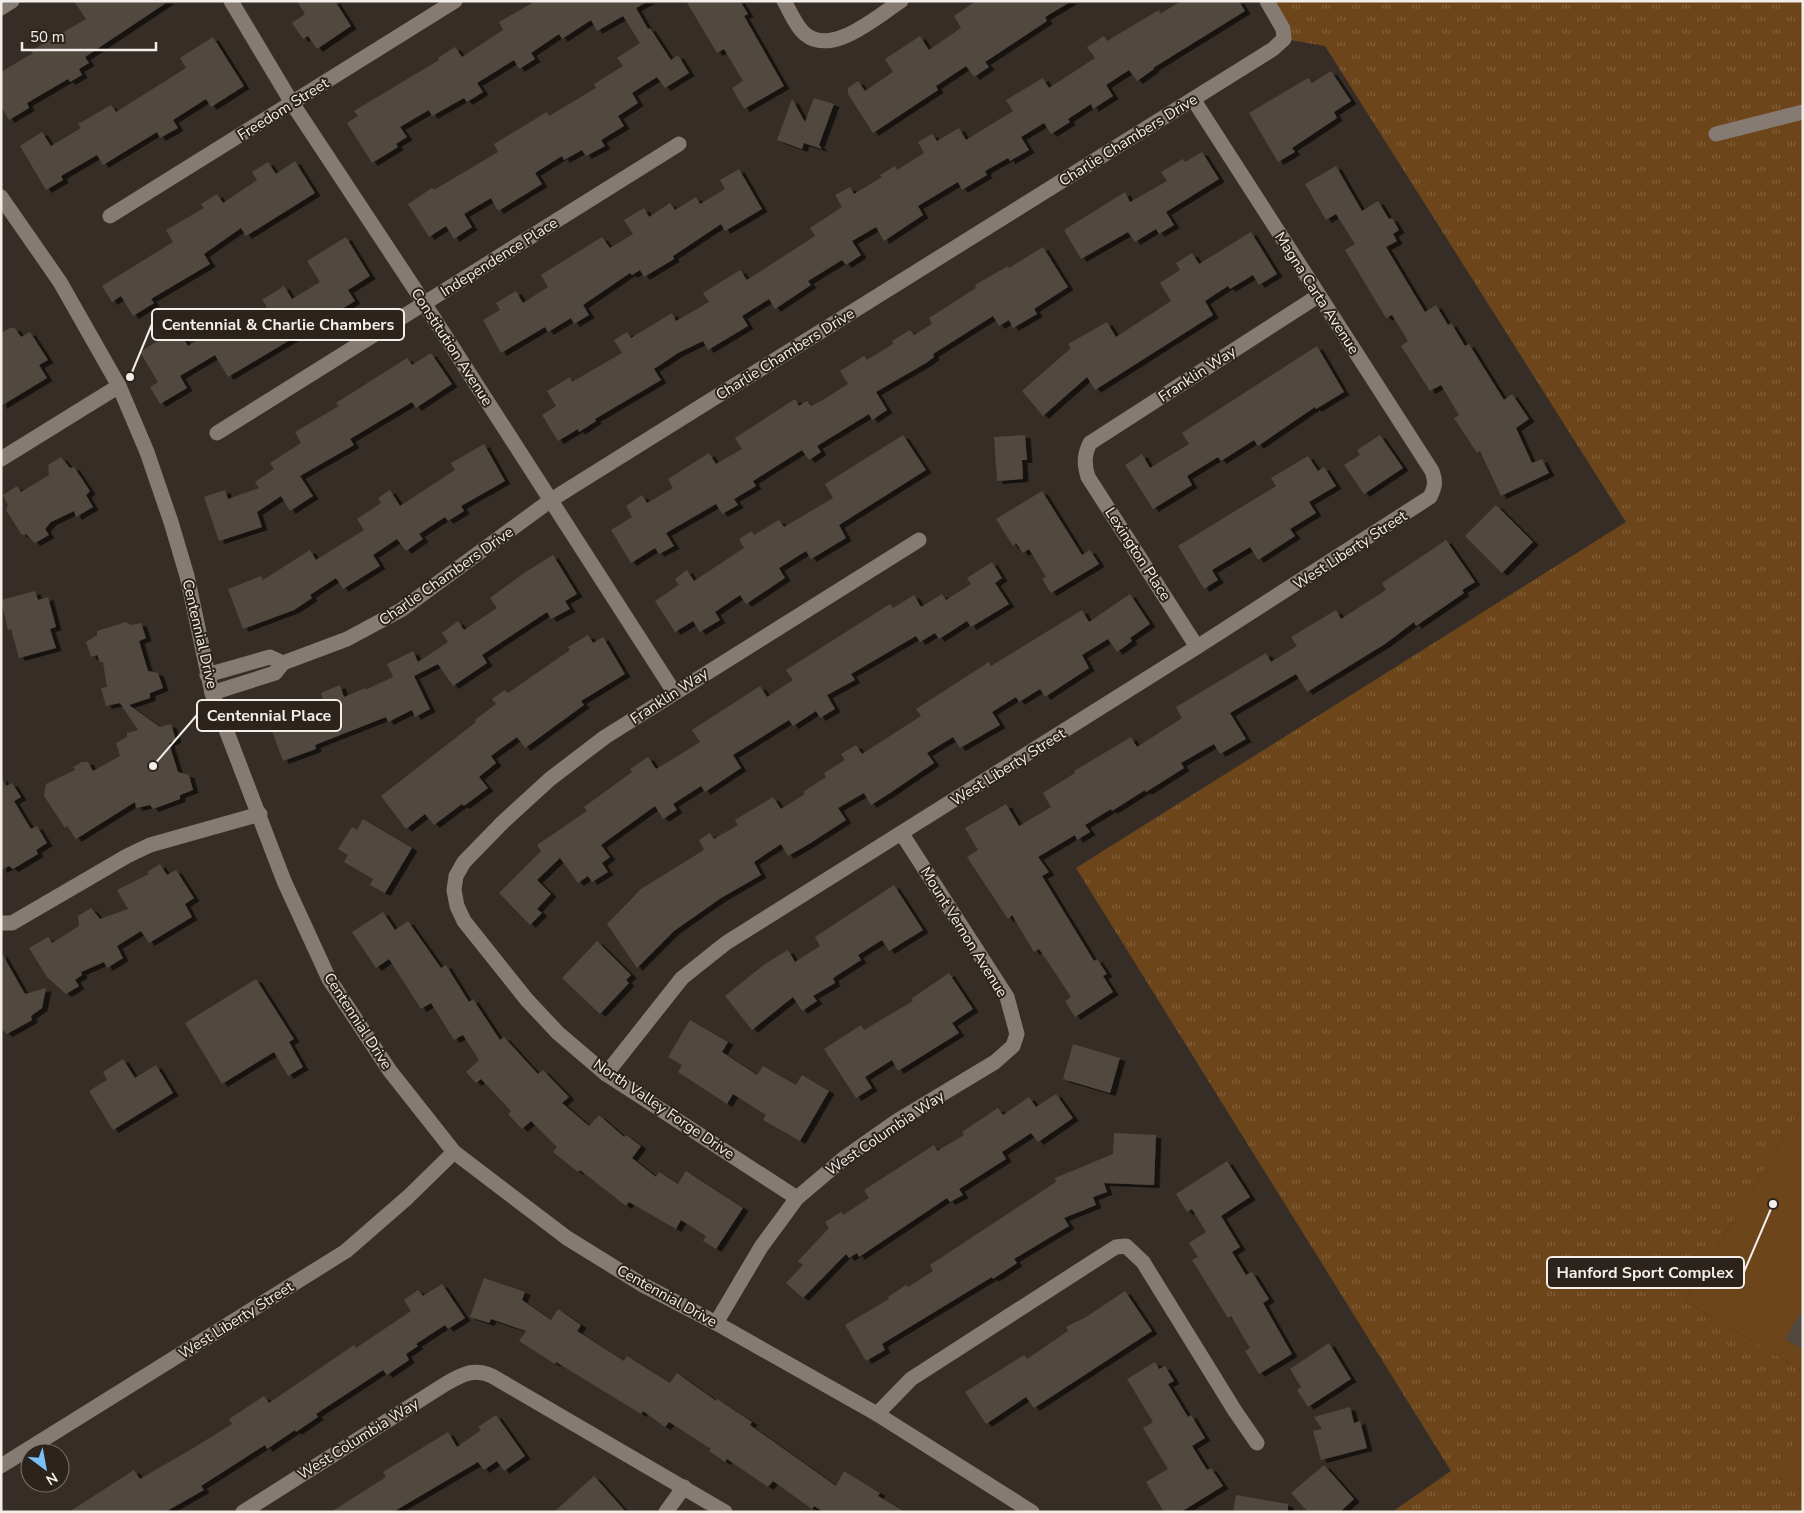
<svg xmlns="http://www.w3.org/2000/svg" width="1804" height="1513" viewBox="0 0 1804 1513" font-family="'Nunito Sans',sans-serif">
	<defs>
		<pattern id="grass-tufts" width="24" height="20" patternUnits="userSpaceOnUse" patternTransform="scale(1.25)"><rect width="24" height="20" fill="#6c451a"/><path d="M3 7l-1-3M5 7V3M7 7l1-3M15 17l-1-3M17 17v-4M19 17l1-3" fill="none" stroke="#81603b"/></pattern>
		<filter id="shadow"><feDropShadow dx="5.5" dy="3" stdDeviation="0" flood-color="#0009"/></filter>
	</defs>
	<rect width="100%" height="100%" fill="#362e26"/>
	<!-- grass -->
	<polygon fill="url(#grass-tufts)" points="1267,1 1803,1 1803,649 1795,654 1803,673 1803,1106 1685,1301 1803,1371 1803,1429 1775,1475 1803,1492 1803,1512 1392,1512 1451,1471 1076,868 1626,522 1325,46 1284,39"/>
	<!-- garden -->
	<g fill="#6c451a">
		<polygon points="1803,649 1803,673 1795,654"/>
		<polygon points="1803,1106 1803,1371 1685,1301"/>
		<polygon points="1803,1429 1803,1492 1774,1475"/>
	</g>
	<!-- building -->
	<g fill="#514840" filter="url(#shadow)">
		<polygon points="74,1 169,1 85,57 89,63 79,69 82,75 70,82 68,79 27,103 29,108 9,120 1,106 1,72 33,53 31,51 86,19"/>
		<polygon points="297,1 335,1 351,26 317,49 308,36 303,39 292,23 305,14"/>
		<polygon points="536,1 649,1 636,8 648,29 650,28 671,60 678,55 689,73 665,88 657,77 632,93 638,103 618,116 624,126 601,140 605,146 586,156 582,150 564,160 562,156 535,173 542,184 498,211 491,198 464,214 472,227 454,239 446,226 429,237 408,204 432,188 434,190 498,152 494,144 547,112 549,116 596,88 594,84 623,66 617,58 640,43 623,16 597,31 591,20 562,39 559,34 531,53 535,59 519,69 514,60 477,83 483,92 467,102 464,98 432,116 429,110 400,127 407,137 396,144 398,147 372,163 347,123 358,116 354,111 439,60 438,58 455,47 462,57 503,30 499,22"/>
		<polygon points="686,1 740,1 748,14 744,16 784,86 744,109 732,88 743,81 724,49 717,53"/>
		<polygon points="976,1 1072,1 1045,17 1047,21 985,62 989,67 974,77 966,66 936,86 938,90 873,133 848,94 848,88 858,81 865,91 893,72 885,59 920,36 929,50 961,28 954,16"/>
		<polygon points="1181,1 1239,1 1245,11 1153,68 1154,69 1137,81 1129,70 1106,85 1113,96 1093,109 1091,104 1068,119 1070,122 1051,134 1044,123 1021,137 1029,150 1010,161 1008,158 985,171 987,175 962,190 958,182 918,206 923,215 884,241 876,227 852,241 861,255 846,265 842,260 808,281 811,285 775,309 769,299 742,316 748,326 708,350 703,341 678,353 654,369 661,380 595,419 596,421 579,432 578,429 558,441 542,415 556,406 547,391 570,377 572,382 622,353 614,340 627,332 631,338 672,313 676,321 709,302 703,293 740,270 747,280 815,236 810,228 842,207 835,195 850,187 854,194 882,177 880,175 895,166 897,170 924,153 918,142 932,134 937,141 959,128 966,140 1013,111 1006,100 1043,78 1049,88 1095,58 1087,47 1104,36 1107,41 1159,10 1160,14"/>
		<polygon points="213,37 244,86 211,107 206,99 173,120 178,128 160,138 157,132 103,165 97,155 61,176 63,180 46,190 20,146 42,132 51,146 81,128 78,124 111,105 116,112 186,68 180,58"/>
		<polygon points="1331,71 1351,101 1334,112 1337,118 1292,148 1295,152 1278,162 1249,113 1308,78 1312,83"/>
		<polygon points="814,98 834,104 819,145 822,149 804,143 802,149 777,140 792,99 805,122"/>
		<polygon points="1202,152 1219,179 1166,212 1174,225 1159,234 1156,229 1135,242 1128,232 1081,259 1064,230 1125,192 1130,202 1167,181 1161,172 1183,159 1185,162"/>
		<polygon points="295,161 315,193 246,236 241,228 204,254 210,264 151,299 154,303 133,316 121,296 112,302 102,286 173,242 166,230 204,208 201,204 217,194 223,203 257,180 252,172 268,162 276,174"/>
		<polygon points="1336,166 1362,211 1378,201 1389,219 1392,218 1399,230 1393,234 1397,241 1386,247 1425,312 1436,305 1448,325 1451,323 1465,346 1469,344 1504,400 1512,394 1529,419 1516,428 1532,463 1542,459 1549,473 1501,496 1480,451 1477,453 1454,418 1459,415 1441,385 1430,391 1401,346 1408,341 1392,315 1386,318 1345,250 1355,244 1336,214 1326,220 1305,184"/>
		<polygon points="739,169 762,209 725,231 721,224 673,256 674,259 644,277 640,270 632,275 630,273 583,305 589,315 574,324 571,318 548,332 545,327 501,353 483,320 500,310 496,303 516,291 523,303 548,287 541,275 602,237 610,248 633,234 624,220 644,208 649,217 670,203 675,210 696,197 700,204 725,189 720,180"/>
		<polygon points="1251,232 1277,274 1259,285 1253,275 1230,289 1228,286 1205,301 1213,315 1095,390 1087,377 1043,416 1022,391 1071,348 1068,344 1107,322 1116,337 1171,301 1160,283 1180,270 1176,263 1192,253 1199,264"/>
		<polygon points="346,237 370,276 348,290 355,301 228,377 215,355 180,376 187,388 160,404 150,387 158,382 140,352 178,329 188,346 229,320 234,327 267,307 262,300 284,286 292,299 320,282 307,261"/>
		<polygon points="1043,247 1068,287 1034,309 1037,314 1013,328 1009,320 999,326 993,316 933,354 934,357 926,363 876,392 887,410 872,420 869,414 817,446 821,452 809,460 802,450 753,481 756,486 734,499 738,505 722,514 716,504 666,533 674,546 659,554 655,548 631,563 611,530 632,517 626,506 642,495 647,503 673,488 668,479 709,453 716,464 742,449 735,438 795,399 799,406 807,401 811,406 823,400 848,384 840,371 864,356 867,360 893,344 892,341 910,330 914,335 932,324 929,318 976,288 975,285 1008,266 1009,268"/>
		<polygon points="10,328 15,328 21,337 30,332 48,360 39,365 47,378 1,406 1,333"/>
		<polygon points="1317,346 1344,392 1316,409 1315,407 1258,446 1254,440 1221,461 1218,457 1187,476 1192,485 1153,509 1125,465 1142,454 1150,468 1189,444 1182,433"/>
		<polygon points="431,353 452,384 416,408 412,402 350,439 354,445 300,476 313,496 290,511 281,496 257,512 262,527 219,541 204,497 225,490 228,499 259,488 255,482 274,469 270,463 301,443 295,432 339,406 336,403 407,358 412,365"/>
		<polygon points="903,435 926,470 839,525 846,538 811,559 806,551 779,568 785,578 746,604 740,595 715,612 720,620 700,632 693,621 675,632 655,601 679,585 675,579 687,570 694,581 744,548 739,539 752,531 754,535 779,520 784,527 833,498 825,484"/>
		<polygon points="1025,435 1027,460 1022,460 1023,479 997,481 994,437"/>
		<polygon points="1380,435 1403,468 1364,494 1344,465 1360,455 1357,450"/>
		<polygon points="484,444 505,481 461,506 464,511 448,521 445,517 419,534 423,539 406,551 397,539 373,555 380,566 343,589 336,578 310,595 312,598 294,610 243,629 228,589 261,576 263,580 310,550 316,560 364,530 357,519 381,503 378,498 390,490 400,506 455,470 451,463"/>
		<polygon points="1308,456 1318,471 1324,467 1336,486 1309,502 1316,513 1290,529 1295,536 1258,560 1250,547 1212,570 1218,580 1204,589 1178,546 1276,486 1271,478"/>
		<polygon points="61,457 70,468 74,467 90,491 86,495 93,507 76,517 74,511 51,522 45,529 49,535 35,543 26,534 22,535 6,510 8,505 3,495 17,486 21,492 49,475 48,465"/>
		<polygon points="1042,491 1082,555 1090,550 1099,564 1051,593 1042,579 1046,577 1029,549 1023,553 1016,543 1013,546 996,519"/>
		<polygon points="1496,505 1533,542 1502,573 1465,536"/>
		<polygon points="1446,540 1475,582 1462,590 1464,593 1416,626 1414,622 1385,644 1307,692 1296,674 1230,713 1246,739 1220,754 1214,744 1181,763 1184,768 1146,792 1145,790 1112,811 1111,809 1085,825 1090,832 1077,840 1075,835 1038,857 1049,872 1042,876 1094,961 1097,959 1107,974 1103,976 1113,992 1075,1017 1065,1001 1071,997 1048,962 1039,949 1034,952 1012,915 1008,919 967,857 978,850 965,828 1006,804 1019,826 1051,807 1043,793 1075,773 1074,771 1131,737 1137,747 1182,718 1176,707 1266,653 1271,662 1297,646 1291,637 1336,610 1341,619 1386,590 1382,583"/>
		<polygon points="553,555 577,594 565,601 570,609 551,619 547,612 482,655 487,663 453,686 438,664 414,676 430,709 415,717 412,710 388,722 386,717 315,745 316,749 283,761 268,720 323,700 321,693 340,685 344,697 365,688 365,690 393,677 387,664 413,651 418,662 448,642 442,633 458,621 464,630 497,608 490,598 524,573"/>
		<polygon points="992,562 1002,578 995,583 1009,604 971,627 967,621 939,639 935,633 920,642 916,636 851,674 855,680 827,695 835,709 820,718 816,711 793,726 789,720 733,755 741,768 705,792 701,786 673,804 677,810 663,819 655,806 601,845 610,857 602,863 608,872 592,882 588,876 578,883 560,858 537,880 551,894 537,909 542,913 530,925 499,893 541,851 537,845 587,811 584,807 632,772 630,769 648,757 656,769 676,757 700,742 692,730 760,686 767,697 793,680 786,670 890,604 893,608 914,595 921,607 942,594 946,600 971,584 967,578"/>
		<polygon points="35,591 38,600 48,597 56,627 50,629 56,648 19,658 11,629 8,630 1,600"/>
		<polygon points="1130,594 1150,624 1130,638 1132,641 1117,652 1108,639 1082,655 1089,668 1045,697 1040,689 1019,702 1016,697 992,712 1000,725 960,748 953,737 927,753 934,763 887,795 871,805 864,793 838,808 846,820 809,844 788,856 781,844 754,862 761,875 721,898 674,931 637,968 607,924 641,889 704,850 699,840 710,833 714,839 738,825 735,820 773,797 781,809 805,794 803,792 826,777 824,773 845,760 841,754 856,745 862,754 921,716 916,709 989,662 991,666 1082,610 1089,622"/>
		<polygon points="126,622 130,625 141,623 146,638 139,641 148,671 158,673 163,688 150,693 150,698 129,705 160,727 171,724 176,740 169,743 178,772 189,775 193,790 180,795 180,799 153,809 150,805 136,808 135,802 76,839 67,826 65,828 44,796 46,784 75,770 73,767 82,762 88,762 93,771 120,756 116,743 127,737 127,733 138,730 120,703 106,706 101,688 107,687 103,662 100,662 97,655 91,657 86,642 97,635 97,631"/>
		<polygon points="588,635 593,643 603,637 625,674 581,701 584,705 525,748 517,737 491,756 496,763 479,777 488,788 464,806 462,804 434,825 425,814 406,829 381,796 476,722 475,720 496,704 492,699 505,690 508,693 570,650 568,647"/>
		<polygon points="1,777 6,786 12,783 21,797 14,801 23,816 31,829 37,826 47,843 36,850 38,854 13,869 9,866 1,870"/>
		<polygon points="363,819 412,848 385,893 370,885 373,879 344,862 348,855 338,849 352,827 357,830"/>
		<polygon points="160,864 167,875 176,870 194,898 185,904 192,917 149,943 141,931 117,946 123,958 107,968 104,962 81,972 82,975 75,980 79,986 66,994 47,977 29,948 48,937 52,943 68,933 79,926 78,916 91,908 100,919 128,909 117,890 149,874 147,872"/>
		<polygon points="894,885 923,930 889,951 882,940 858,955 861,960 833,978 835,983 813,996 817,1001 802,1011 793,997 752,1030 725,996 765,964 788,950 795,962 820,946 815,937"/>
		<polygon points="383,912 395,930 408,921 441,968 446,965 469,1002 473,999 500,1040 504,1037 538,1074 543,1070 569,1097 562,1103 589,1126 599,1115 624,1137 626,1135 641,1146 632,1158 656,1177 659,1172 678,1184 686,1171 743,1208 716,1249 703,1241 706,1236 681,1220 676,1229 629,1202 626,1206 580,1170 578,1172 553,1152 557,1147 531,1121 522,1129 508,1114 511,1111 481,1079 476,1083 466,1072 479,1060 463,1035 454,1040 431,1003 421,1009 389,959 376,968 352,932"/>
		<polygon points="597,941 631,975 626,980 629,983 600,1014 562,978"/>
		<polygon points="1,952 25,994 46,988 42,1008 31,1016 32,1020 7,1034 1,1029"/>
		<polygon points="949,973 973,1009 952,1023 959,1033 898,1071 892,1060 865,1077 872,1088 856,1098 824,1049 861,1025 864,1030 913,1001 911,999"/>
		<polygon points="256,979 294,1039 289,1042 303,1067 288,1076 274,1052 222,1084 185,1023"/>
		<polygon points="690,1020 728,1042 722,1052 757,1075 763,1066 796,1085 802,1075 829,1091 800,1141 763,1120 766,1115 733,1094 727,1104 678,1072 682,1065 668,1057"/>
		<polygon points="1073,1044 1120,1058 1110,1093 1063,1079"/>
		<polygon points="123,1059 135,1078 156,1065 173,1093 113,1130 89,1091 107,1080 103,1072"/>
		<polygon points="1056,1094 1073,1118 1038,1142 1031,1133 1002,1152 1006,1159 959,1189 963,1195 950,1202 947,1198 859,1257 857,1253 849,1258 846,1254 803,1298 786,1283 803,1265 798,1261 829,1228 825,1222 841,1212 843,1215 869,1198 864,1190 934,1145 937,1151 964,1135 962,1132 998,1108 1003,1115 1029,1097 1036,1107"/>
		<polygon points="1114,1133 1156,1135 1154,1185 1104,1183 1107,1192 1093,1197 1096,1205 1064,1218 1069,1226 1014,1259 1017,1263 993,1279 992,1277 964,1294 882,1344 885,1350 866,1361 845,1325 889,1299 888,1297 906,1285 908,1287 933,1271 930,1265 1056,1182 1055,1178 1113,1154"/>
		<polygon points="1227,1161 1250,1197 1221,1216 1240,1247 1232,1252 1246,1275 1252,1272 1269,1299 1263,1303 1292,1354 1259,1374 1245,1351 1250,1348 1231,1316 1228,1318 1192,1260 1198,1257 1189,1243 1206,1232 1192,1209 1187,1212 1176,1194"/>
		<polygon points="484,1278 525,1292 522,1300 551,1320 558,1309 581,1325 577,1331 624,1361 627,1356 670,1383 677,1373 716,1401 717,1399 752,1422 750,1425 836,1486 844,1471 880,1493 878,1496 905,1512 824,1512 814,1506 812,1509 773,1481 768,1487 727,1459 725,1462 709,1451 711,1449 669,1422 665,1427 643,1411 641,1414 556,1362 555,1364 519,1341 526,1331 491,1319 489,1323 470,1317"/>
		<polygon points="442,1284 465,1318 448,1329 445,1325 416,1344 418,1346 406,1354 409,1360 387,1375 383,1370 316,1414 318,1417 296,1432 295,1430 267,1449 265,1445 201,1486 204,1490 165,1512 69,1512 134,1470 140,1479 195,1447 232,1424 229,1419 264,1396 269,1403 354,1345 356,1348 411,1311 404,1300 418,1290 423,1296"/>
		<polygon points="1125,1291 1152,1331 1034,1408 1026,1397 986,1424 965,1392 1024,1355 1027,1359 1068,1331 1066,1327 1086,1317"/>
		<polygon points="1803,1309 1803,1349 1785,1339"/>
		<polygon points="1329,1343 1351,1379 1308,1407 1297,1390 1301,1387 1290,1369"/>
		<polygon points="1155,1362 1159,1369 1165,1366 1174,1381 1168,1384 1188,1417 1191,1415 1205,1438 1192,1446 1207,1470 1211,1468 1223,1486 1181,1512 1164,1512 1146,1482 1168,1469 1143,1428 1153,1422 1127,1379"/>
		<polygon points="1350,1407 1354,1423 1360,1421 1367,1448 1321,1460 1313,1431 1322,1429 1314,1417"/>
		<polygon points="496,1415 525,1456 504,1471 497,1461 484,1470 478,1462 393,1512 331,1512 386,1477 383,1472 448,1432 457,1447 481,1430 478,1427"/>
		<polygon points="1324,1465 1354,1499 1340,1512 1308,1512 1291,1493"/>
		<polygon points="594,1476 626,1512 554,1512"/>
		<polygon points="1236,1495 1288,1504 1288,1512 1233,1512"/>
	</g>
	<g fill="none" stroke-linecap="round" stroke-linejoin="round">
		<!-- street -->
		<g stroke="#857b72" stroke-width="15">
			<polyline points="231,1 292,103 424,303 674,692"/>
			<path d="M784 1C790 11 796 27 805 34 832 57 877 16 901 1"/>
			<polyline points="1,8 12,1"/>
			<polyline points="1716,134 1803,112"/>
			<polyline points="1,197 60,282 119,386 147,452 171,522 187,576 212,693 284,881 329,979 390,1071 454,1152 567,1238 643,1285 716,1323 877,1414 1032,1512"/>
			<polyline points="110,216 455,1"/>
			<polyline points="217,433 679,144"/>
			<polyline points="1,459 119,386"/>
			<path d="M1197 647 1088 477C1084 464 1084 455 1090 443L1318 296"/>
			<polyline points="207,675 270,657 283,663"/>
			<polyline points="212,693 275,673 283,663 347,639 401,610 551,500 1273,49 1284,39 1283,29 1267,1"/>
			<polyline points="1,923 12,923 127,856 150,845 260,814"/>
			<path d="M606 1074 682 978 726 943 1197 647 1430 497C1435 487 1436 482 1432 471L1193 99"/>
			<polyline points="797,1198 606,1074 558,1033 527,1000 464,921 457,906 454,890 456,876 464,862 503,822 550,779 605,737 919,540"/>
			<polyline points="716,1323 761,1247 797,1198 843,1159 897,1121 995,1062 1013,1046 1017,1034 1007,997 902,834"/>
			<polyline points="877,1414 911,1379 1108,1252 1116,1247 1126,1246 1143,1262 1235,1411 1257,1443"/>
			<polyline points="1,1466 346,1251 408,1197 454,1152"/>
			<path d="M243 1512 447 1383C463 1374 474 1368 492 1376L725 1512"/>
			<polyline points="666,1512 684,1487"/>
		</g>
	</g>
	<g text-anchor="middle" stroke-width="4" stroke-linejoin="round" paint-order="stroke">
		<!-- street labels -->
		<g font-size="15" fill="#f3eee9" stroke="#2c241c">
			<text transform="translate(283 109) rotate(-32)" y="5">Freedom Street</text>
			<text transform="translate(1128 140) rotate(-32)" y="5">Charlie Chambers Drive</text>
			<text transform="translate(499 257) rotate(-32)" y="5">Independence Place</text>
			<text transform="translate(1317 293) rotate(57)" y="5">Magna Carta Avenue</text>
			<text transform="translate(452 347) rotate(57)" y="5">Constitution Avenue</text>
			<text transform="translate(785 354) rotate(-32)" y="5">Charlie Chambers Drive</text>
			<text transform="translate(1197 374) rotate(-33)" y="5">Franklin Way</text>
			<text transform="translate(1350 550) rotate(-33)" y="5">West Liberty Street</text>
			<text transform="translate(1138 554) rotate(57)" y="5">Lexington Place</text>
			<text transform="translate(446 576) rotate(-35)" y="5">Charlie Chambers Drive</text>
			<text transform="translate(200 634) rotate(77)" y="5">Centennial Drive</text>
			<text transform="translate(669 696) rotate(-33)" y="5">Franklin Way</text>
			<text transform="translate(1008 767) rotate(-32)" y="5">West Liberty Street</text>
			<text transform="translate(964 932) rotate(58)" y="5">Mount Vernon Avenue</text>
			<text transform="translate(358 1021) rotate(57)" y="5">Centennial Drive</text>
			<text transform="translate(664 1109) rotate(34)" y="5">North Valley Forge Drive</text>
			<text transform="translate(885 1133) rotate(-34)" y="5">West Columbia Way</text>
			<text transform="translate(667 1296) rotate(29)" y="5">Centennial Drive</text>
			<text transform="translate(236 1320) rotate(-32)" y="5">West Liberty Street</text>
			<text transform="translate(358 1439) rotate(-32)" y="5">West Columbia Way</text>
		</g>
	</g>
	<!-- callouts -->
	<path fill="none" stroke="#f3eee9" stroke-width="2" d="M130 377L152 324M153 766L197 715M1773 1204L1744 1272"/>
	<g fill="#f3eee9" stroke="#2c241c" stroke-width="2">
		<circle cx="130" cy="377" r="5"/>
		<circle cx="153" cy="766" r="5"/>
		<circle cx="1773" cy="1204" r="5"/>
	</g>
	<g fill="#2c241c" stroke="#f3eee9" stroke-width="2">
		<rect x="152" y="309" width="252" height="31" rx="5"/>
		<rect x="197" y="700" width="144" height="31" rx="5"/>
		<rect x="1547" y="1257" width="197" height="31" rx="5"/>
	</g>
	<g font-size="16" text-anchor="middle" font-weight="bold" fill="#f3eee9">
		<text x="278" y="330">Centennial &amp; Charlie Chambers</text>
		<text x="269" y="721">Centennial Place</text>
		<text x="1645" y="1278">Hanford Sport Complex</text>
	</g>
	<!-- border -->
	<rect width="1804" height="1513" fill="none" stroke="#f3eee9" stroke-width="5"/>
	<!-- north arrow -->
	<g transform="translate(45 1468) rotate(148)"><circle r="24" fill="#2c241c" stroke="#7c756e"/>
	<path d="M0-4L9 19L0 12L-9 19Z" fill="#7abff8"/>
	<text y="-8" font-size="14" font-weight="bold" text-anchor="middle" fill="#f3eee9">N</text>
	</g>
	<!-- scale -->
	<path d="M22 42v8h134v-8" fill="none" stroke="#f3eee9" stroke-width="2.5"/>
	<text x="30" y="42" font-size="15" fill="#f3eee9" stroke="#2c241c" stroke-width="4" paint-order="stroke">50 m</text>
</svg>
